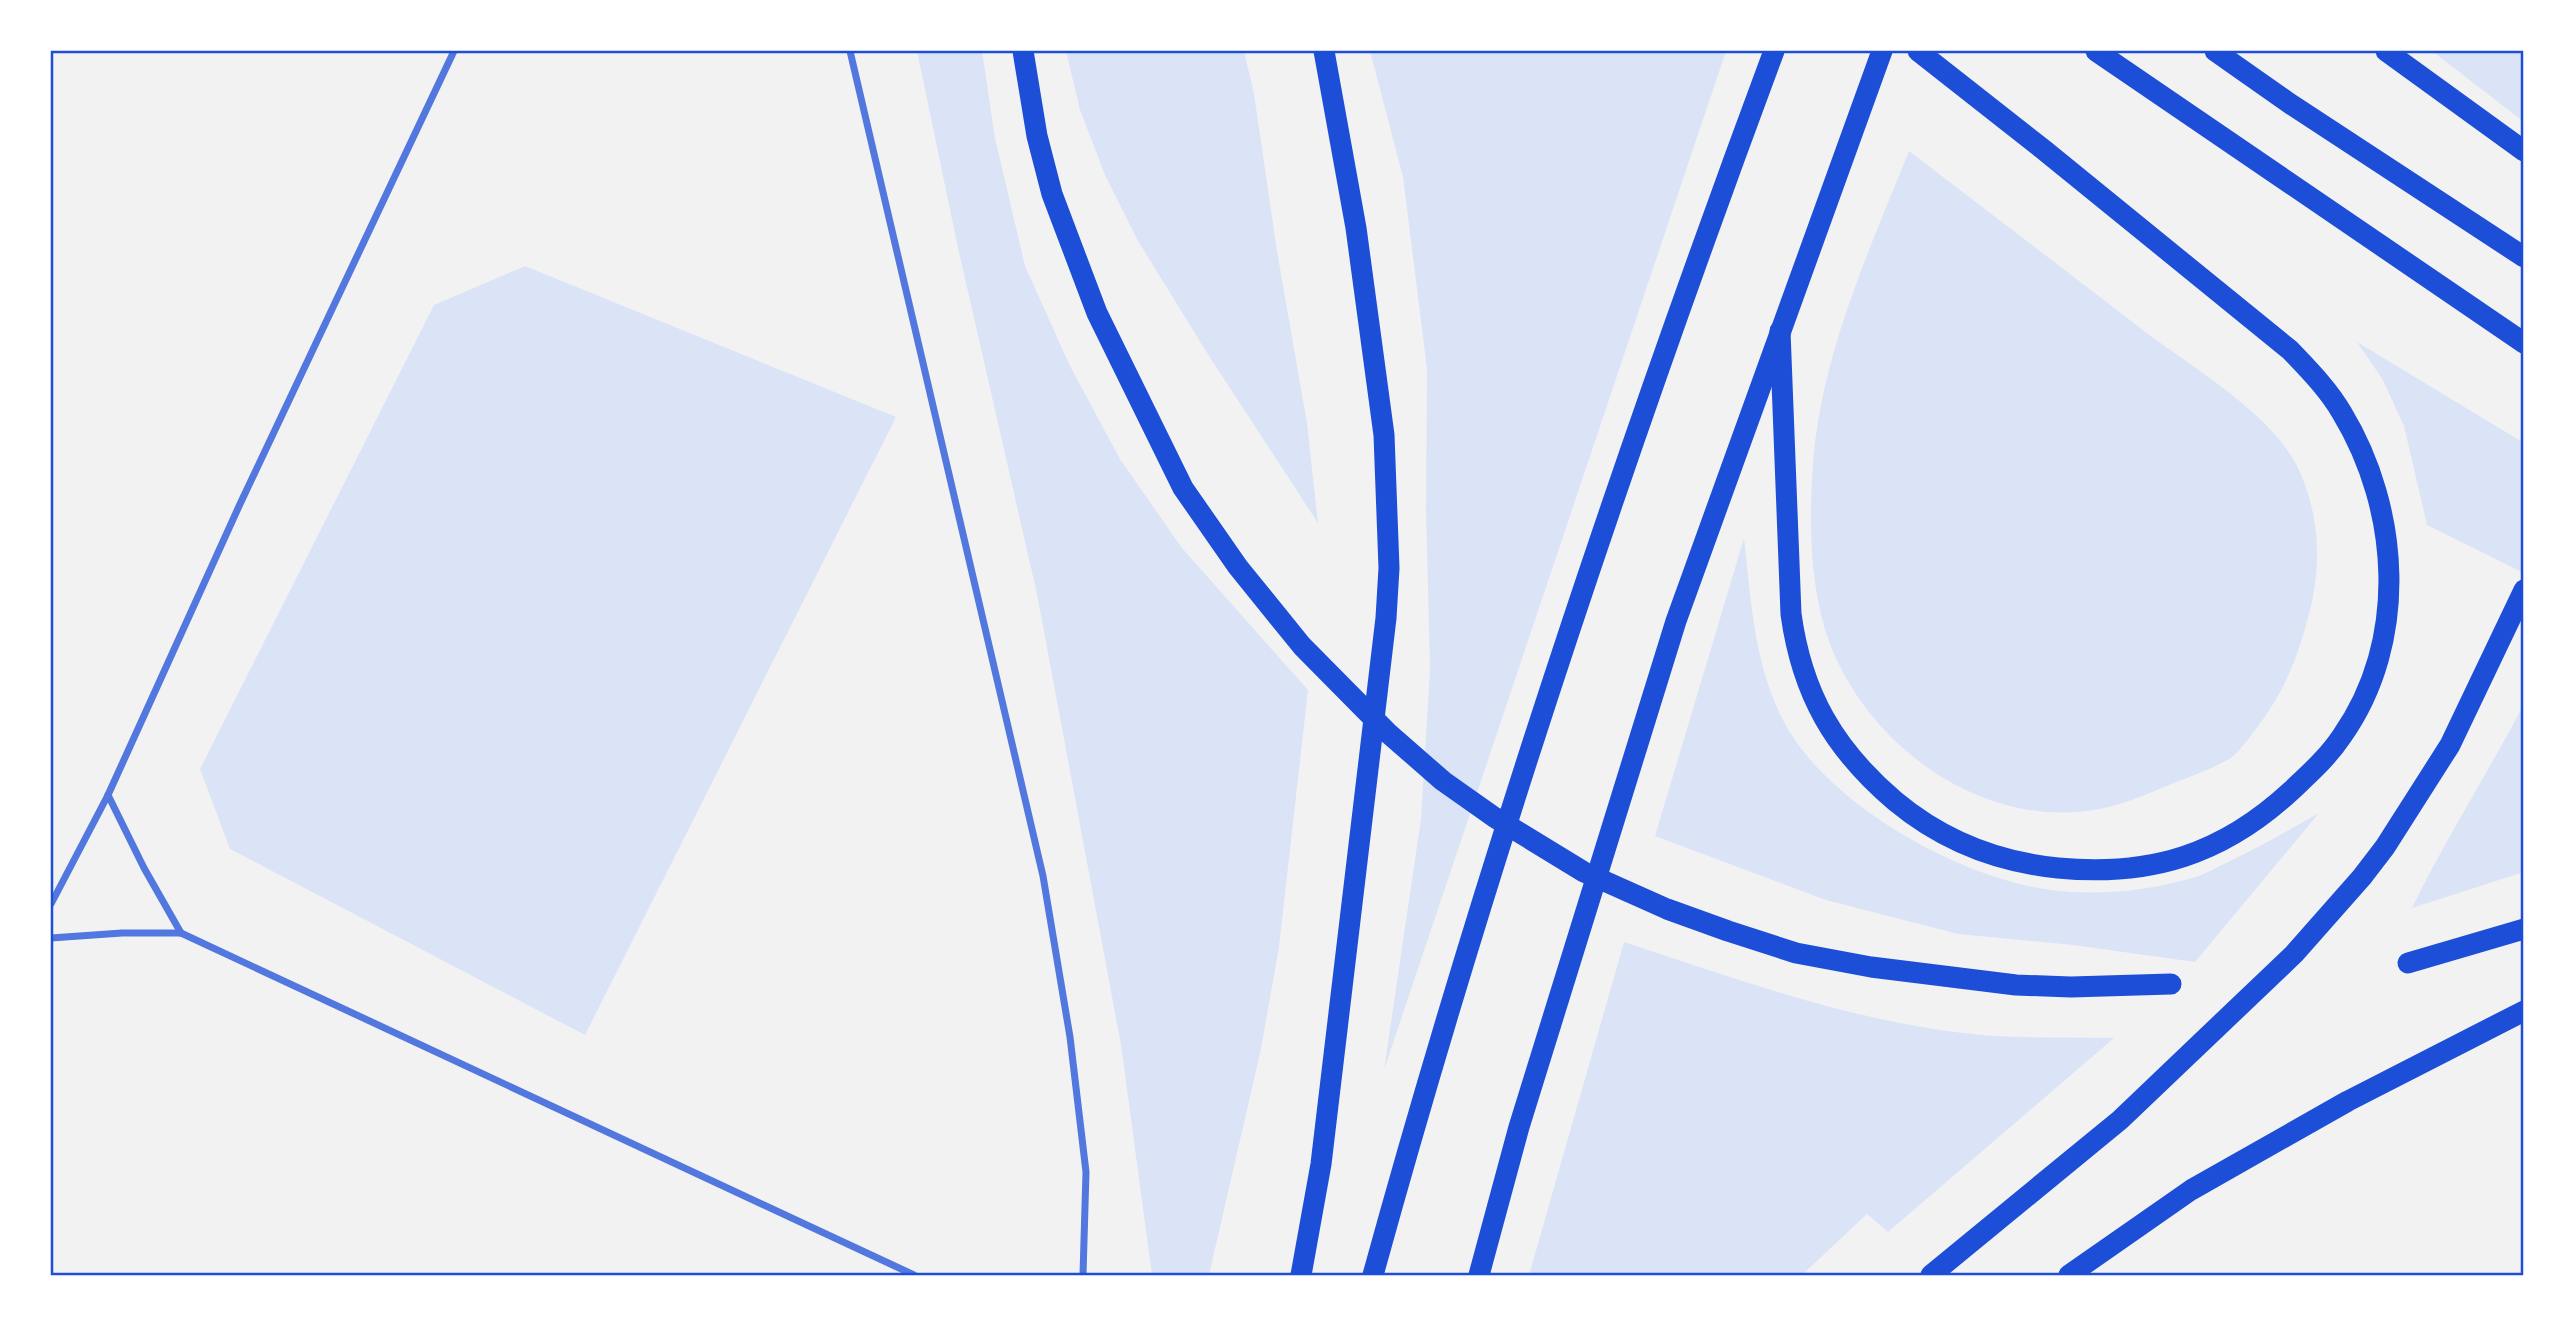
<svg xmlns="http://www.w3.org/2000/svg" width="2575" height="1326" viewBox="0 0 2575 1326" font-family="Roboto,sans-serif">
	<rect width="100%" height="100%" fill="#f2f2f2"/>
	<!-- green -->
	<g fill="#dbe4f7">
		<polygon points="917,51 982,51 995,138 1025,266 1070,366 1120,459 1182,548 1308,690 1279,947 1261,1049 1209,1275 1152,1275 1121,1045 1037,594 958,248"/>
		<polygon points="1066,51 1244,51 1254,94 1277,251 1307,423 1318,523 1209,356 1138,241 1105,175 1080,110"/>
		<polygon points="1370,51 1726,51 1384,1070 1421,819 1430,669 1426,510 1427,369 1403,177"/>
		<polygon points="2432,51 2524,51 2524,122"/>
		<path d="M1909 151C1989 212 2069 273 2148 334 2193 367 2273 416 2297 466 2322 517 2322 572 2306 625 2293 672 2279 700 2249 738 2243 745 2238 753 2231 758 2210 770 2186 778 2164 787 2136 799 2108 810 2077 812 1970 820 1867 741 1830 644 1809 588 1809 522 1813 463 1822 353 1868 253 1909 151Z"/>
		<polygon points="525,266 896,417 585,1035 230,849 200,769 434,305"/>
		<polygon points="2357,342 2524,443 2524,573 2427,525 2404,426 2383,380"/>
		<path d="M1744 538C1751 600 1754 662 1782 718 1824 803 1959 878 2051 890 2097 896 2147 891 2192 878 2204 875 2215 868 2226 863 2258 848 2289 830 2319 813L2195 962 2073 945 1958 934 1826 900 1655 836Z"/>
		<path d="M2524 704V872L2412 908C2446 838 2488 773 2524 704Z"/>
		<path d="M1624 942C1746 982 1867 1027 1996 1036 2035 1038 2075 1037 2114 1038L1888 1232 1867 1214 1802 1275H1529Z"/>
	</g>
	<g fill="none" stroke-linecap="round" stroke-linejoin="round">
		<!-- minor -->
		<g stroke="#5277de" stroke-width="7">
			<polyline points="850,51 1043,876 1070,1037 1086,1172 1083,1275"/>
			<polyline points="108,795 144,868 181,933"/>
			<polyline points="51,904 108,795 240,504 454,51"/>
			<polyline points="51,938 122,933 181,933 914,1275"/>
		</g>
		<!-- motorway -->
		<g stroke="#1d4ed8" stroke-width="21">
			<polyline points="1023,51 1037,136 1052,194 1097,313 1183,488 1238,567 1302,646 1388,733 1443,781 1494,817 1584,872 1667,909 1728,931 1796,953 1871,967 2016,985 2071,987 2171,984"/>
			<polyline points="2096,51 2524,343"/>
			<polyline points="2215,51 2289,103 2524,257"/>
			<polyline points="2386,51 2524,151"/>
			<path d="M1780 331 1791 614C1802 694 1834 749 1895 801 1943 841 1997 862 2058 868 2151 877 2223 854 2291 791 2310 773 2328 757 2342 736 2409 641 2400 509 2342 413 2328 389 2309 370 2290 350L2044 150 1918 51"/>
			<polyline points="2408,963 2524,929"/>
			<polyline points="1301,1275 1321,1164 1386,618 1389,568 1384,435 1356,228 1324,51"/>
			<path d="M1373 1275C1487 861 1624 454 1774 51"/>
			<polyline points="1479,1275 1519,1127 1676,621 1882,51"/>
			<polyline points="1931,1275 2120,1120 2294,954 2362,877 2385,847 2450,745 2524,590"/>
			<polyline points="2069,1275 2191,1190 2348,1101 2524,1011"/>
		</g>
	</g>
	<!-- border -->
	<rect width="2575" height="1326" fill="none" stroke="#ffffff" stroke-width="105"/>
	<rect x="52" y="52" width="2470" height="1222" fill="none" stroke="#1d4ed8" stroke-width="2.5"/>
</svg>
